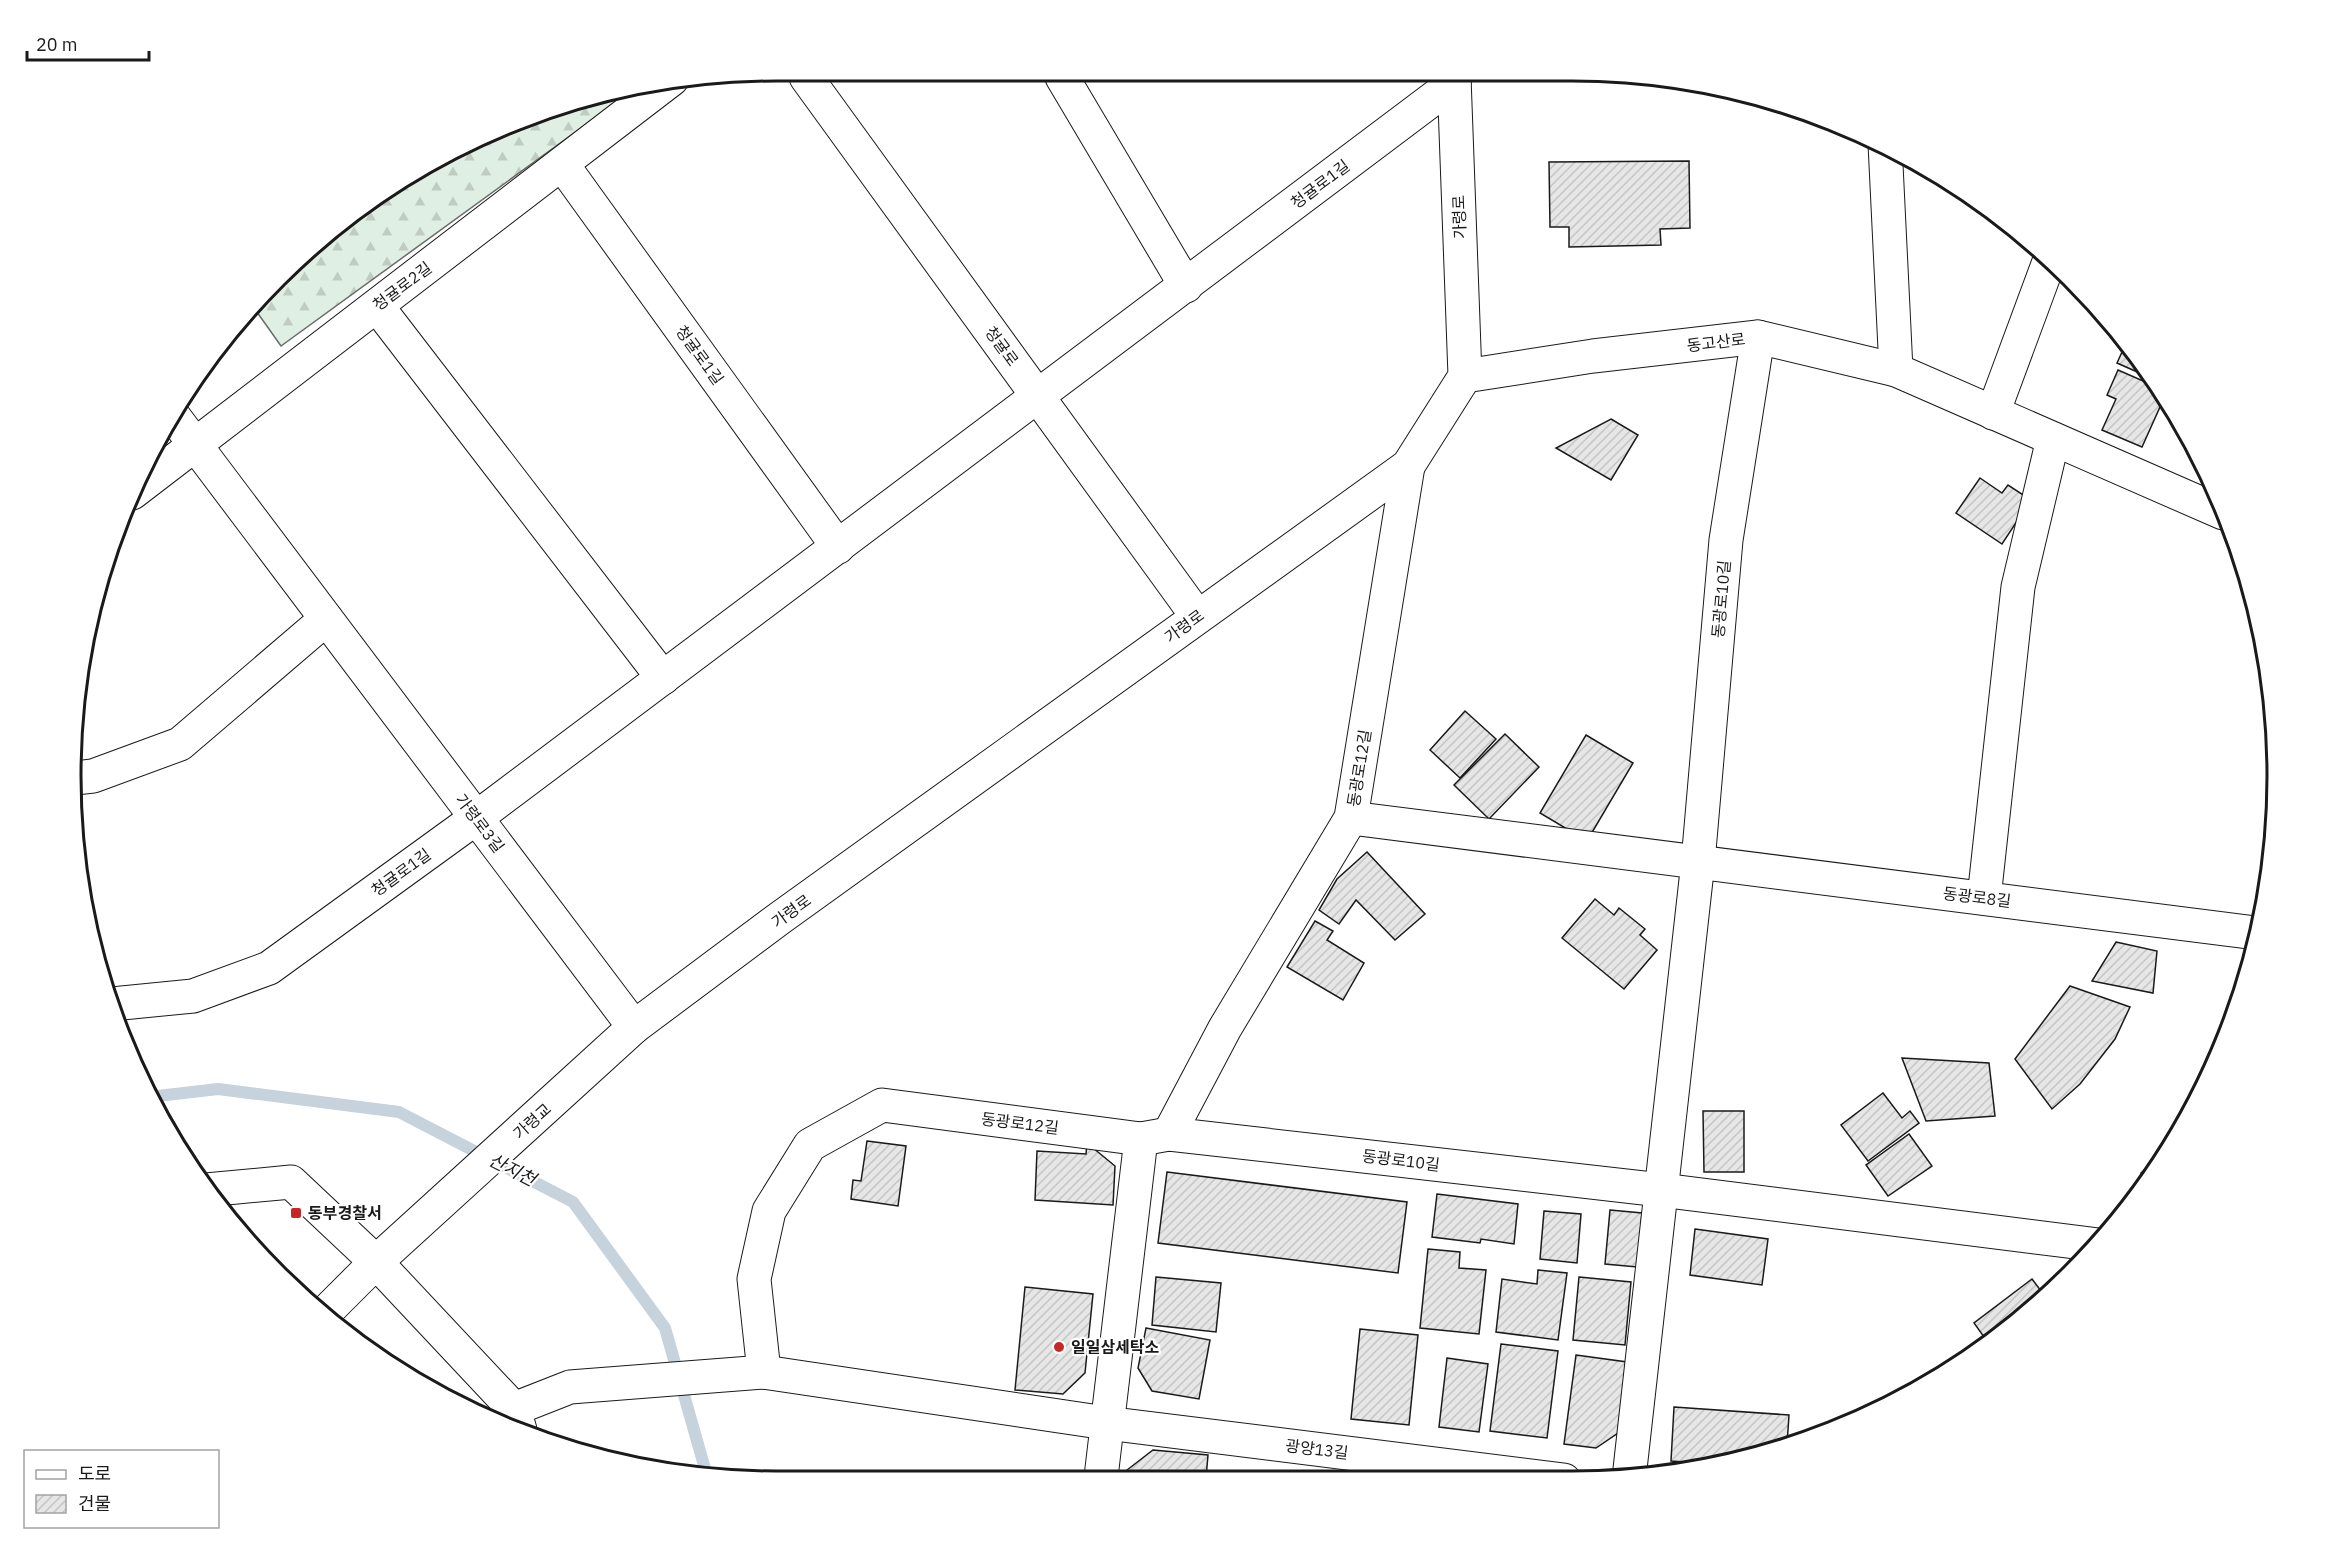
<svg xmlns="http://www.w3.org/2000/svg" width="2348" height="1552" viewBox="0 0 2348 1552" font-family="'IBM Plex Sans','Noto Sans KR',sans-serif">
	<defs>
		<pattern id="forest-firs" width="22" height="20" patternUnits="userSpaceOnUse" patternTransform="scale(1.5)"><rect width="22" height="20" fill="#e0efe3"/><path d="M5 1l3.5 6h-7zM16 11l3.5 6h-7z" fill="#c0ccc2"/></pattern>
		<pattern id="building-hatch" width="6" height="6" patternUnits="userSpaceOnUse" patternTransform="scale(1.5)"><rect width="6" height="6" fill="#e6e6e6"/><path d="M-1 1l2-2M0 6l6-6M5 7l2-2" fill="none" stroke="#c5c5c5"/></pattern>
	</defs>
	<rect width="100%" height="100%" fill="#fff"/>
	<!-- forest -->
	<polygon fill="url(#forest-firs)" stroke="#6a6a6a" stroke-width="1.5" points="636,88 281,346 252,305 277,277 384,190 550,108"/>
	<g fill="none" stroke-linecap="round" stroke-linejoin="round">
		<!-- stream -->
		<polyline stroke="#c6d2dc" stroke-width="12" points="149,1097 218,1089 399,1112 573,1202 665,1328 707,1476"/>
	</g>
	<!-- building -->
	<g fill="url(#building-hatch)" stroke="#1a1a1a" stroke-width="1.5">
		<polygon points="1689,161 1690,228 1660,229 1661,245 1569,247 1569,227 1550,227 1549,162"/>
		<polygon points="2127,341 2132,347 2151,378 2117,363"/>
		<polygon points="2118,370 2157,387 2164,398 2142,447 2102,430 2116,399 2107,395"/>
		<polygon points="1611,419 1638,435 1611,480 1556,448"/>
		<polygon points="1980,478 2002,493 2008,485 2031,500 2002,544 1956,513"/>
		<polygon points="1465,711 1496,739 1460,778 1430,750"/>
		<polygon points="1505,734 1539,767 1489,819 1454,785"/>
		<polygon points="1586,735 1633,763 1587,841 1540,813"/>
		<polygon points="1367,852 1425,914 1395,940 1356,900 1339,924 1319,910 1337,879"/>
		<polygon points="1595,899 1614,915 1619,908 1645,929 1640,935 1657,950 1624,989 1562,938"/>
		<polygon points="1315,921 1333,931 1327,940 1364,963 1343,1000 1287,967"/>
		<polygon points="2116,942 2157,951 2153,993 2092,981"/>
		<polygon points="2070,986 2130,1007 2115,1039 2080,1084 2052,1109 2015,1059"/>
		<polygon points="1902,1058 1989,1063 1995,1116 1926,1121"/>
		<polygon points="1883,1093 1902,1118 1910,1111 1919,1123 1868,1161 1841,1125"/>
		<polygon points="1703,1111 1744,1111 1744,1172 1704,1172"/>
		<polygon points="1909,1134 1932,1166 1888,1196 1866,1165"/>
		<polygon points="867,1141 906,1146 898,1206 851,1199 853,1180 861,1181"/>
		<polygon points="1087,1143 1115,1166 1113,1205 1035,1200 1037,1151 1086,1154"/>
		<polygon points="2169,1148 2147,1179 2141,1173"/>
		<polygon points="1167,1172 1407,1202 1398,1273 1158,1243"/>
		<polygon points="1437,1194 1518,1204 1514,1244 1481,1239 1480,1243 1432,1237"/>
		<polygon points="1610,1210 1642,1213 1637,1267 1605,1264"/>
		<polygon points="1544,1211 1581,1214 1577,1263 1540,1259"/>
		<polygon points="1695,1229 1768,1239 1762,1285 1690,1275"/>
		<polygon points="1428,1249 1460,1252 1459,1268 1486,1270 1479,1334 1420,1328"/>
		<polygon points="1538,1270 1567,1273 1558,1340 1496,1332 1502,1279 1537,1284"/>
		<polygon points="1156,1277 1221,1283 1216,1332 1152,1325"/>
		<polygon points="1579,1277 1631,1282 1625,1345 1573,1340"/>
		<polygon points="2032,1279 2044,1295 2001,1336 1989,1344 1974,1323"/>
		<polygon points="1025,1287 1093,1294 1085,1373 1063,1394 1015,1390"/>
		<polygon points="1146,1328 1210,1340 1199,1399 1152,1391 1138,1368"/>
		<polygon points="1360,1329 1418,1335 1409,1425 1351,1419"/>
		<polygon points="1501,1344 1558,1351 1547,1438 1490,1431"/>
		<polygon points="1576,1355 1627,1362 1618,1433 1596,1448 1564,1444"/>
		<polygon points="1447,1358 1488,1364 1479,1432 1439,1427"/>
		<polygon points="1674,1407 1789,1415 1787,1445 1754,1458 1712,1464 1671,1461"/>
		<polygon points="1153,1450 1208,1455 1206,1478 1127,1478 1127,1470"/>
	</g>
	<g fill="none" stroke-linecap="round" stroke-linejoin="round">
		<defs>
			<g id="minor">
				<polyline points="806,77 1197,616"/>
				<polyline points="1062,77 1186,286"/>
				<polyline points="1885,144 1896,370"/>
				<polyline points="562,164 838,547"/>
				<polyline points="377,306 663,678"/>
				<polyline points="1465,376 1593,356 1758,337 1896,370 2223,513"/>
				<polyline points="1993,413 2050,259"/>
				<polyline points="175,418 634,1027"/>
				<polyline points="132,493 672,79"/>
				<polyline points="75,778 93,776 180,744 326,619"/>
				<polyline points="1351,818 2256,933"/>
				<polyline points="1984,898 2018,587 2053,439"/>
				<polyline points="112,1004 193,996 269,968 476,818 1454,83"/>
				<polyline points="1169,1134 1225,1028 1351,818 1408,466"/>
				<polyline points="206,1190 291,1182 376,1262 514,1409 520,1430"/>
				<polyline points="764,1372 754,1279 769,1211 810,1145 882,1105 1141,1139 1169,1134 1661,1190 2099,1245"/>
				<polyline points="514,1409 570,1387 764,1372 1106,1423 1564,1480"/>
				<polyline points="1101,1477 1141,1139"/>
				<polyline points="1629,1478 1698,862 1726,540 1758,337"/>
			</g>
			<polyline id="major" points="323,1315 376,1262 634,1027 780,918 1408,466 1465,376 1454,77"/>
		</defs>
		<!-- minor casing -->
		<use href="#minor" stroke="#1a1a1a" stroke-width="35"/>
		<!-- major casing -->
		<use href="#major" stroke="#1a1a1a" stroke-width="35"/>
		<!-- minor -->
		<use href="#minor" stroke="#fff" stroke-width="33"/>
		<!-- major -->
		<use href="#major" stroke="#fff" stroke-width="33"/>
	</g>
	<!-- markers -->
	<g fill="#c62828" stroke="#fff" stroke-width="2">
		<rect x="290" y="1207" width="12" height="12" rx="3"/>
		<circle cx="1059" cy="1347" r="6"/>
	</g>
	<g text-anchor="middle" stroke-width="4.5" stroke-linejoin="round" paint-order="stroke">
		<!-- street labels -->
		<g font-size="16" fill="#1a1a1a" stroke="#fff">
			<text transform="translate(1320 184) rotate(-37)" y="6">청귤로1길</text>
			<text transform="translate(1459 217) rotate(-92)" y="6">가령로</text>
			<text transform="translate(402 286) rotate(-37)" y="6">청귤로2길</text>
			<text transform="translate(1716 342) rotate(-7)" y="6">동고산로</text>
			<text transform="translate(1002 346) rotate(54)" y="6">청귤로</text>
			<text transform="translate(700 355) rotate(54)" y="6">청귤로1길</text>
			<text transform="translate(1721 599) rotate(-85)" y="6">동광로10길</text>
			<text transform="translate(1184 626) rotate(-36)" y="6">가령로</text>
			<text transform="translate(1359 768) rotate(-81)" y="6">동광로12길</text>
			<text transform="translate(480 823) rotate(53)" y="6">가령로3길</text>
			<text transform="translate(401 872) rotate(-36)" y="6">청귤로1길</text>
			<text transform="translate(1977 897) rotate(7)" y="6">동광로8길</text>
			<text transform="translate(791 911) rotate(-36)" y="6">가령로</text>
			<text transform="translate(532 1121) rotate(-42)" y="6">가령교</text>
			<text transform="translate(1020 1123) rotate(7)" y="6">동광로12길</text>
			<text transform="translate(1401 1160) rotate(7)" y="6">동광로10길</text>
			<text transform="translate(1317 1449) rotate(7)" y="6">광양13길</text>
		</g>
		<!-- poi labels -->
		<g font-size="16" font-weight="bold" fill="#1a1a1a" stroke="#fff" text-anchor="start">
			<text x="308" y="1219">동부경찰서</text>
			<text x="1071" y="1353">일일삼세탁소</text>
		</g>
		<!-- water labels -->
		<g font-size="18" font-style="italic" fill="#1a1a1a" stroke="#fff">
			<text transform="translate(512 1170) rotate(27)" y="6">산지천</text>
		</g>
	</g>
	<!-- crop -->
	<path d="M0 0H2348V1552H0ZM776 81H1572A695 695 0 0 1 2267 776V776A695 695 0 0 1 1572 1471H776A695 695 0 0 1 81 776V776A695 695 0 0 1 776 81Z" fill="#fff" fill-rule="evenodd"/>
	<path fill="none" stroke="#1a1a1a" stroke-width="3" d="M776 81H1572A695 695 0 0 1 2267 776V776A695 695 0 0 1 1572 1471H776A695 695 0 0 1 81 776V776A695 695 0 0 1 776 81Z"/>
	<!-- legend -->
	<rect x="24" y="1450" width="195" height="78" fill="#ffffff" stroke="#a3a3a3" stroke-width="1.5"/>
	<rect x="36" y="1470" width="30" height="9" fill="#ffffff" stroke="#a3a3a3" stroke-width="1.5"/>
	<text x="78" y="1480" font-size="18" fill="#1a1a1a">도로</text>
	<rect x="36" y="1495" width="30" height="18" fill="url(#building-hatch)" stroke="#a3a3a3" stroke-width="1.5"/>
	<text x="78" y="1510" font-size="18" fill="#1a1a1a">건물</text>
	<!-- scale -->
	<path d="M27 51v9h122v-9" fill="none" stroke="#1a1a1a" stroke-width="3"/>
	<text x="36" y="51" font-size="18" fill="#1a1a1a" stroke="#ffffff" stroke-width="4.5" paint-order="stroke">20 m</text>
</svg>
